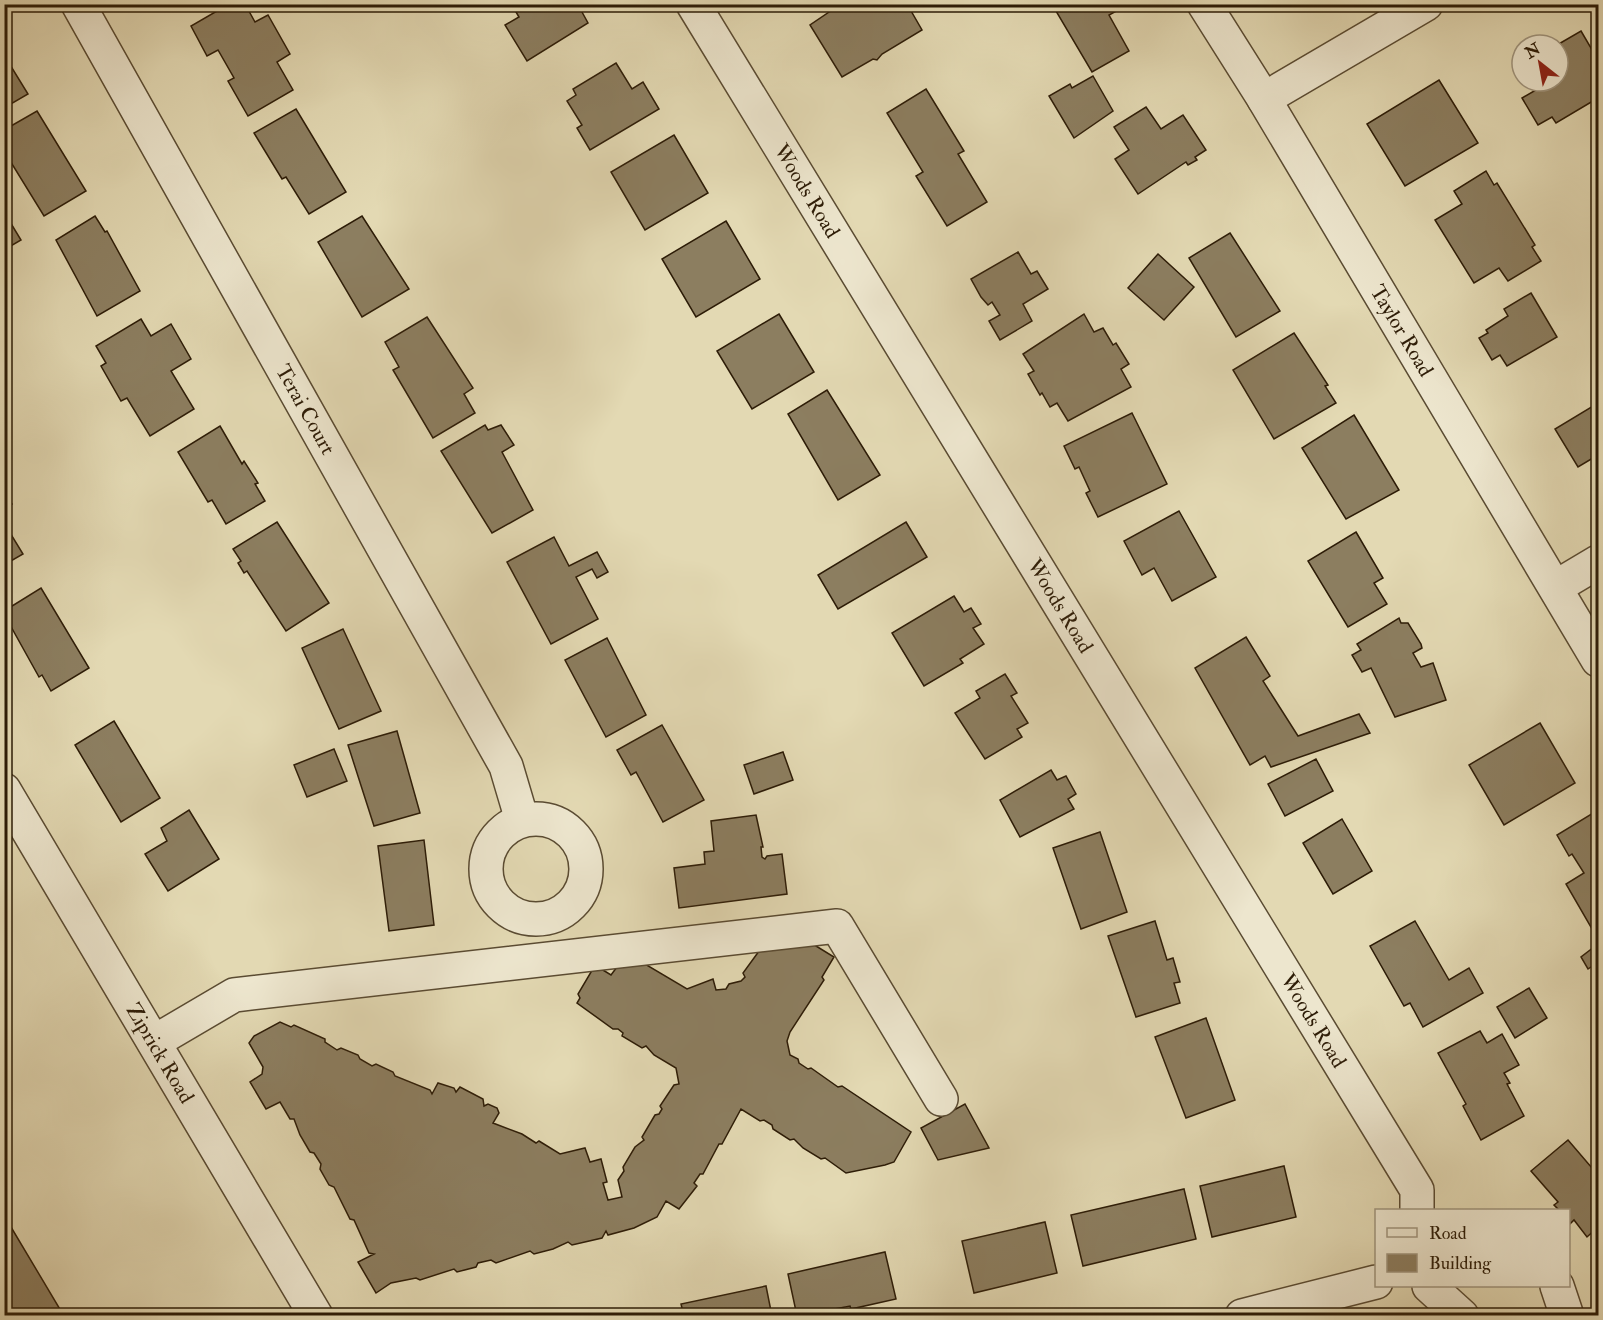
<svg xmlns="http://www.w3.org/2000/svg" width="1603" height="1320" viewBox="0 0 1603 1320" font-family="'IM FELL Double Pica',serif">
	<rect width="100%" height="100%" fill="#e3d9b3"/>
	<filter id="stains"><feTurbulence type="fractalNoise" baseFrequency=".00333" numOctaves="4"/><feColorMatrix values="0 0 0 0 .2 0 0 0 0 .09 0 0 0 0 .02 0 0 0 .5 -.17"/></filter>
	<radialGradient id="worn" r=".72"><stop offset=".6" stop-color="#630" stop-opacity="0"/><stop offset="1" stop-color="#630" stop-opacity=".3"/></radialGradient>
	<!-- building -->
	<g fill="#8c7e60" stroke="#2d1c07" stroke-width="1.5">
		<polygon points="229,4 245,4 255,22 268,15 290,54 277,62 293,90 248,116 228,81 234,78 218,50 207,56 191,26"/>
		<polygon points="517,4 593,4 582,12 588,23 527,61 505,25 519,17 513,7"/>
		<polygon points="841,4 907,4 922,30 882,54 877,60 873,59 842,77 810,25"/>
		<polygon points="1056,4 1120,4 1122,8 1109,15 1129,51 1092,72 1053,6"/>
		<polygon points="1581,31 1595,55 1598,53 1598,98 1556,123 1552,117 1538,125 1522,98 1536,90 1531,81 1558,81 1557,45"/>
		<polygon points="4,55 28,94 4,108"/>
		<polygon points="616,63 632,89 643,82 659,109 590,150 577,128 582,125 567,101 576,95 573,89"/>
		<polygon points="1093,76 1113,111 1074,138 1049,96 1070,84 1072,88"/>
		<polygon points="1439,80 1478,143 1405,186 1367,124"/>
		<polygon points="926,89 964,151 958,154 987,202 947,226 916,176 923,172 887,113"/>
		<polygon points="1146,107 1161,129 1183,115 1206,150 1195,157 1197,160 1188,165 1186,162 1138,194 1115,159 1129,150 1114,127"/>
		<polygon points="296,109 346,192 309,214 286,177 282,179 254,133"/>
		<polygon points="37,111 86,191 44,216 4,151 4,130"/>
		<polygon points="674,135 708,193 645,230 611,172"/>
		<polygon points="1486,171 1494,185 1497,183 1535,245 1532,247 1541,261 1508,281 1499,268 1474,283 1435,220 1462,204 1454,191"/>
		<polygon points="4,212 21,240 4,250"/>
		<polygon points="95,216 105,232 107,231 140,291 97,316 56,240"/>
		<polygon points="362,216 409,289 362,317 318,242"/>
		<polygon points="726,221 760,279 696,317 662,259"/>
		<polygon points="1230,233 1280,311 1236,337 1189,258"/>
		<polygon points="1018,252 1031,274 1037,271 1048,289 1023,304 1032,321 1000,340 989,321 1000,315 992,302 988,305 981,297 971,279"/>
		<polygon points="1158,254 1194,287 1164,320 1128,288"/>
		<polygon points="1531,293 1557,337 1507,366 1500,355 1492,360 1479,338 1488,333 1486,330 1508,316 1504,309"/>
		<polygon points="779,314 814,372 752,409 717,351"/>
		<polygon points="1084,314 1094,332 1103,328 1113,345 1116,343 1129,364 1121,369 1131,387 1068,421 1057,403 1050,407 1042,393 1040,395 1028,374 1034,371 1023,354"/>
		<polygon points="427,317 473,388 464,394 475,413 433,438 393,370 399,367 385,342"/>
		<polygon points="141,319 151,336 171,324 191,359 171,371 194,409 150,436 127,398 121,401 101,366 106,363 96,346"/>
		<polygon points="1294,333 1328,385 1325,386 1336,403 1274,439 1233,370"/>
		<polygon points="827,390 880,475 838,500 788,414"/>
		<polygon points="1598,403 1598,455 1578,467 1555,429"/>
		<polygon points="1132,413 1167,484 1098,517 1086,493 1090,491 1079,467 1075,469 1064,446"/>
		<polygon points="1354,415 1399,490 1346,519 1302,448"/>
		<polygon points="485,425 488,430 501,425 514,445 502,452 533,510 492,533 441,451"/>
		<polygon points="220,426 242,464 244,461 258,483 255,484 265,501 226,524 212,500 208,502 178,452"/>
		<polygon points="4,492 12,504 4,509"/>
		<polygon points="1179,511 1216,577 1172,601 1154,568 1142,575 1124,541"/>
		<polygon points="277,522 329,603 286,631 247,571 244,573 238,563 241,561 233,549"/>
		<polygon points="906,522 927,557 838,609 818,575"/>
		<polygon points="4,523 23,554 4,565"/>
		<polygon points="1356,532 1383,578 1374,583 1387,604 1348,627 1308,561"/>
		<polygon points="554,537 569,566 597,552 608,572 597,578 592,569 576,577 598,619 551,644 507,562"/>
		<polygon points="41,588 89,668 51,691 42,675 39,677 4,614 4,611"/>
		<polygon points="954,596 964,612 971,608 981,624 973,628 984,644 960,659 963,663 924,686 892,633"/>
		<polygon points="1399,618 1401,623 1408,623 1421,644 1422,648 1413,653 1421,667 1433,663 1446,700 1395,717 1371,668 1362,672 1352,655 1361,650 1357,644"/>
		<polygon points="343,629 381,711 339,729 302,648"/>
		<polygon points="1246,637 1270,676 1263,681 1298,736 1359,714 1370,733 1271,767 1265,756 1250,765 1195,668"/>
		<polygon points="607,638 646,715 606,737 565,660"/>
		<polygon points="1005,674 1017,693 1011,696 1028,723 1017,729 1022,737 985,759 955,713 980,698 976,691"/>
		<polygon points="114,721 160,798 121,822 75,745"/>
		<polygon points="1540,723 1575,783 1504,825 1469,765"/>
		<polygon points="662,725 704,800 663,822 636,772 631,775 617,750"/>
		<polygon points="397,731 420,813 374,826 348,745"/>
		<polygon points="334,749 347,781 307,797 294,765"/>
		<polygon points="783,752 793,780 754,794 744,765"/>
		<polygon points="1316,759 1333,791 1285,816 1268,784"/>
		<polygon points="1051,770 1057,780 1066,776 1076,794 1068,799 1074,809 1020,837 1000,800"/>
		<polygon points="189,810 219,859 168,891 145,854 167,841 161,828"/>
		<polygon points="1598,810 1598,925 1592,929 1566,884 1584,873 1572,854 1569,856 1557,835"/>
		<polygon points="756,815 763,847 761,847 762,857 765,859 767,856 782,854 787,894 679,908 674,868 705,864 704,852 714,851 711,821"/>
		<polygon points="1342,819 1372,871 1333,894 1303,843"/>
		<polygon points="1100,832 1127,912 1081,929 1053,848"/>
		<polygon points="424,840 434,925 389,931 378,846"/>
		<polygon points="1155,921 1167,960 1173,958 1180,982 1174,983 1180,1003 1136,1017 1108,936"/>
		<polygon points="1415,921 1449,980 1469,968 1483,993 1423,1027 1410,1003 1404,1006 1370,946"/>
		<polygon points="803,938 834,957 822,977 824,980 790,1032 787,1041 790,1055 798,1059 799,1063 808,1069 811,1068 838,1087 842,1086 911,1132 894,1162 885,1165 846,1173 825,1158 821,1159 803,1148 794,1139 790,1140 773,1129 772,1125 764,1120 760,1121 741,1109 722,1144 719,1144 703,1174 700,1174 694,1183 697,1186 679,1209 666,1201 657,1217 634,1228 608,1235 606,1231 602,1238 572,1245 568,1242 553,1249 534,1254 530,1251 496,1263 491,1260 478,1263 476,1267 457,1272 454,1269 420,1280 416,1278 391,1283 376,1293 358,1262 374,1254 369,1253 354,1220 350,1219 334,1187 329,1185 320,1169 321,1164 314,1153 310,1152 300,1135 294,1119 290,1119 280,1102 266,1109 250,1082 262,1074 263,1067 249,1043 254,1036 280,1022 291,1027 294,1025 325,1039 325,1042 337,1050 341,1048 358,1055 360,1059 372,1066 376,1064 393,1072 395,1076 430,1090 432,1094 438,1083 454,1088 456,1092 460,1087 483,1099 484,1106 488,1104 497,1108 499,1113 493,1123 522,1134 536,1143 539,1141 560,1154 585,1148 590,1162 601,1159 607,1182 603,1183 608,1200 622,1197 618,1180 624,1171 623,1167 635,1147 644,1140 642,1137 655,1115 659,1114 662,1109 660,1106 674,1085 679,1084 676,1068 654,1055 646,1046 642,1048 622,1036 623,1033 618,1029 613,1029 577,1003 580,998 578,994 591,972 598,967 611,975 617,967 640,961 687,989 713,979 716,990 726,989 729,984 741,981 745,977 743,973 762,947"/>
		<polygon points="1598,944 1598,966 1597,963 1588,969 1581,957"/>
		<polygon points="1529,988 1547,1018 1515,1038 1497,1007"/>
		<polygon points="1206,1018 1235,1100 1186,1118 1155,1037"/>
		<polygon points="1480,1031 1487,1043 1502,1034 1519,1065 1504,1073 1510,1083 1507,1084 1524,1116 1481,1140 1463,1106 1466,1104 1438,1053"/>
		<polygon points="965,1104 989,1148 938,1160 921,1128"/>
		<polygon points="1568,1140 1598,1175 1598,1227 1587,1237 1574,1220 1570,1224 1568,1210 1559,1210 1554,1205 1558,1202 1531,1171"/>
		<polygon points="1284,1166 1296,1217 1212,1237 1200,1186"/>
		<polygon points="1184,1189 1196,1239 1083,1266 1071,1215"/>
		<polygon points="5,1217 64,1316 4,1316"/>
		<polygon points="1045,1222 1057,1273 974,1293 962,1241"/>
		<polygon points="885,1252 896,1299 851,1309 850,1306 797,1316 788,1274"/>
		<polygon points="766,1286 772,1316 684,1316 681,1304"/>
		<polygon points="486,1309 488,1316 457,1316"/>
	</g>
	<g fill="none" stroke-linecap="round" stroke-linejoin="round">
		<defs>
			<g id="minor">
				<path id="s1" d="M78 4 506 766 522 820"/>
				<path id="s2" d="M693 4 1417 1190V1210"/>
				<path id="s3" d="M1204 4 1264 99 1598 660"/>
				<polyline points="1264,99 1426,4"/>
				<polyline points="1556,587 1598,562"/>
				<path id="s4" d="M4 790 316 1316"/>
				<circle cx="536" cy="869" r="50"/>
				<polyline points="154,1042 234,995 837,926 941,1099"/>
				<polyline points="1429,1286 1462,1316"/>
				<polyline points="1557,1286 1567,1316"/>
				<polyline points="1242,1316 1376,1282"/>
			</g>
		</defs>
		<!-- minor casing -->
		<use href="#minor" stroke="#5a4b32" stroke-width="36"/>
		<!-- minor -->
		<use href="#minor" stroke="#ede6ce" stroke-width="33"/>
	</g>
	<g text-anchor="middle" stroke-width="5" stroke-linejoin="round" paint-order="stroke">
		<!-- street labels -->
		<g font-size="21" fill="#2d1c07" stroke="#ede6ce">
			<text dy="7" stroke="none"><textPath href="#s2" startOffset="219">Woods Road</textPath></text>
			<text dy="7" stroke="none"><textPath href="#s3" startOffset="382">Taylor Road</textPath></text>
			<text dy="7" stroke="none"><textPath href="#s1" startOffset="465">Terai Court</textPath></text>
			<text dy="7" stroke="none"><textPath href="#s2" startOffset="705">Woods Road</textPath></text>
			<text dy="7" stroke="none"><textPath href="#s2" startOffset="1191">Woods Road</textPath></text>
			<text dy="7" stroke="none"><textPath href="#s4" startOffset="306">Ziprick Road</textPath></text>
		</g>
	</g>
	<!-- margin -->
	<rect width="1603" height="1320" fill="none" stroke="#e3d9b3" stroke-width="24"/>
	<rect x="6" y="6" width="1591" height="1308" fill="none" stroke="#2d1c07" stroke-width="3"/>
	<rect x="12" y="12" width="1579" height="1296" fill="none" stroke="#2d1c07" stroke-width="1.5"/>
	<!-- legend -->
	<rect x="1375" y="1209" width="195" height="78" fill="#ede6ce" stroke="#a0957e" stroke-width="1.5"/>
	<rect x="1387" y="1228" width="30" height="9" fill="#ede6ce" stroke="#a0957e" stroke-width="1.5"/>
	<text x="1429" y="1239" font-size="18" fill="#2d1c07">Road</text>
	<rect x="1387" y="1254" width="30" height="18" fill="#8c7e60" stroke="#a0957e" stroke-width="1.5"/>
	<text x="1429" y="1269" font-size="18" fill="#2d1c07">Building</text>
	<!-- north arrow -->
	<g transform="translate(1540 63) rotate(329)"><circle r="28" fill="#ede6ce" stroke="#a0957e" stroke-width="1.5"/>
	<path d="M0-4.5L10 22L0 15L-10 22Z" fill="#8f2418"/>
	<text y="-9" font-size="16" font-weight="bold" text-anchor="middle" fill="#2d1c07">N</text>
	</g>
	<rect width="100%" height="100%" filter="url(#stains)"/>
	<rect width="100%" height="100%" fill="url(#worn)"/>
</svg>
